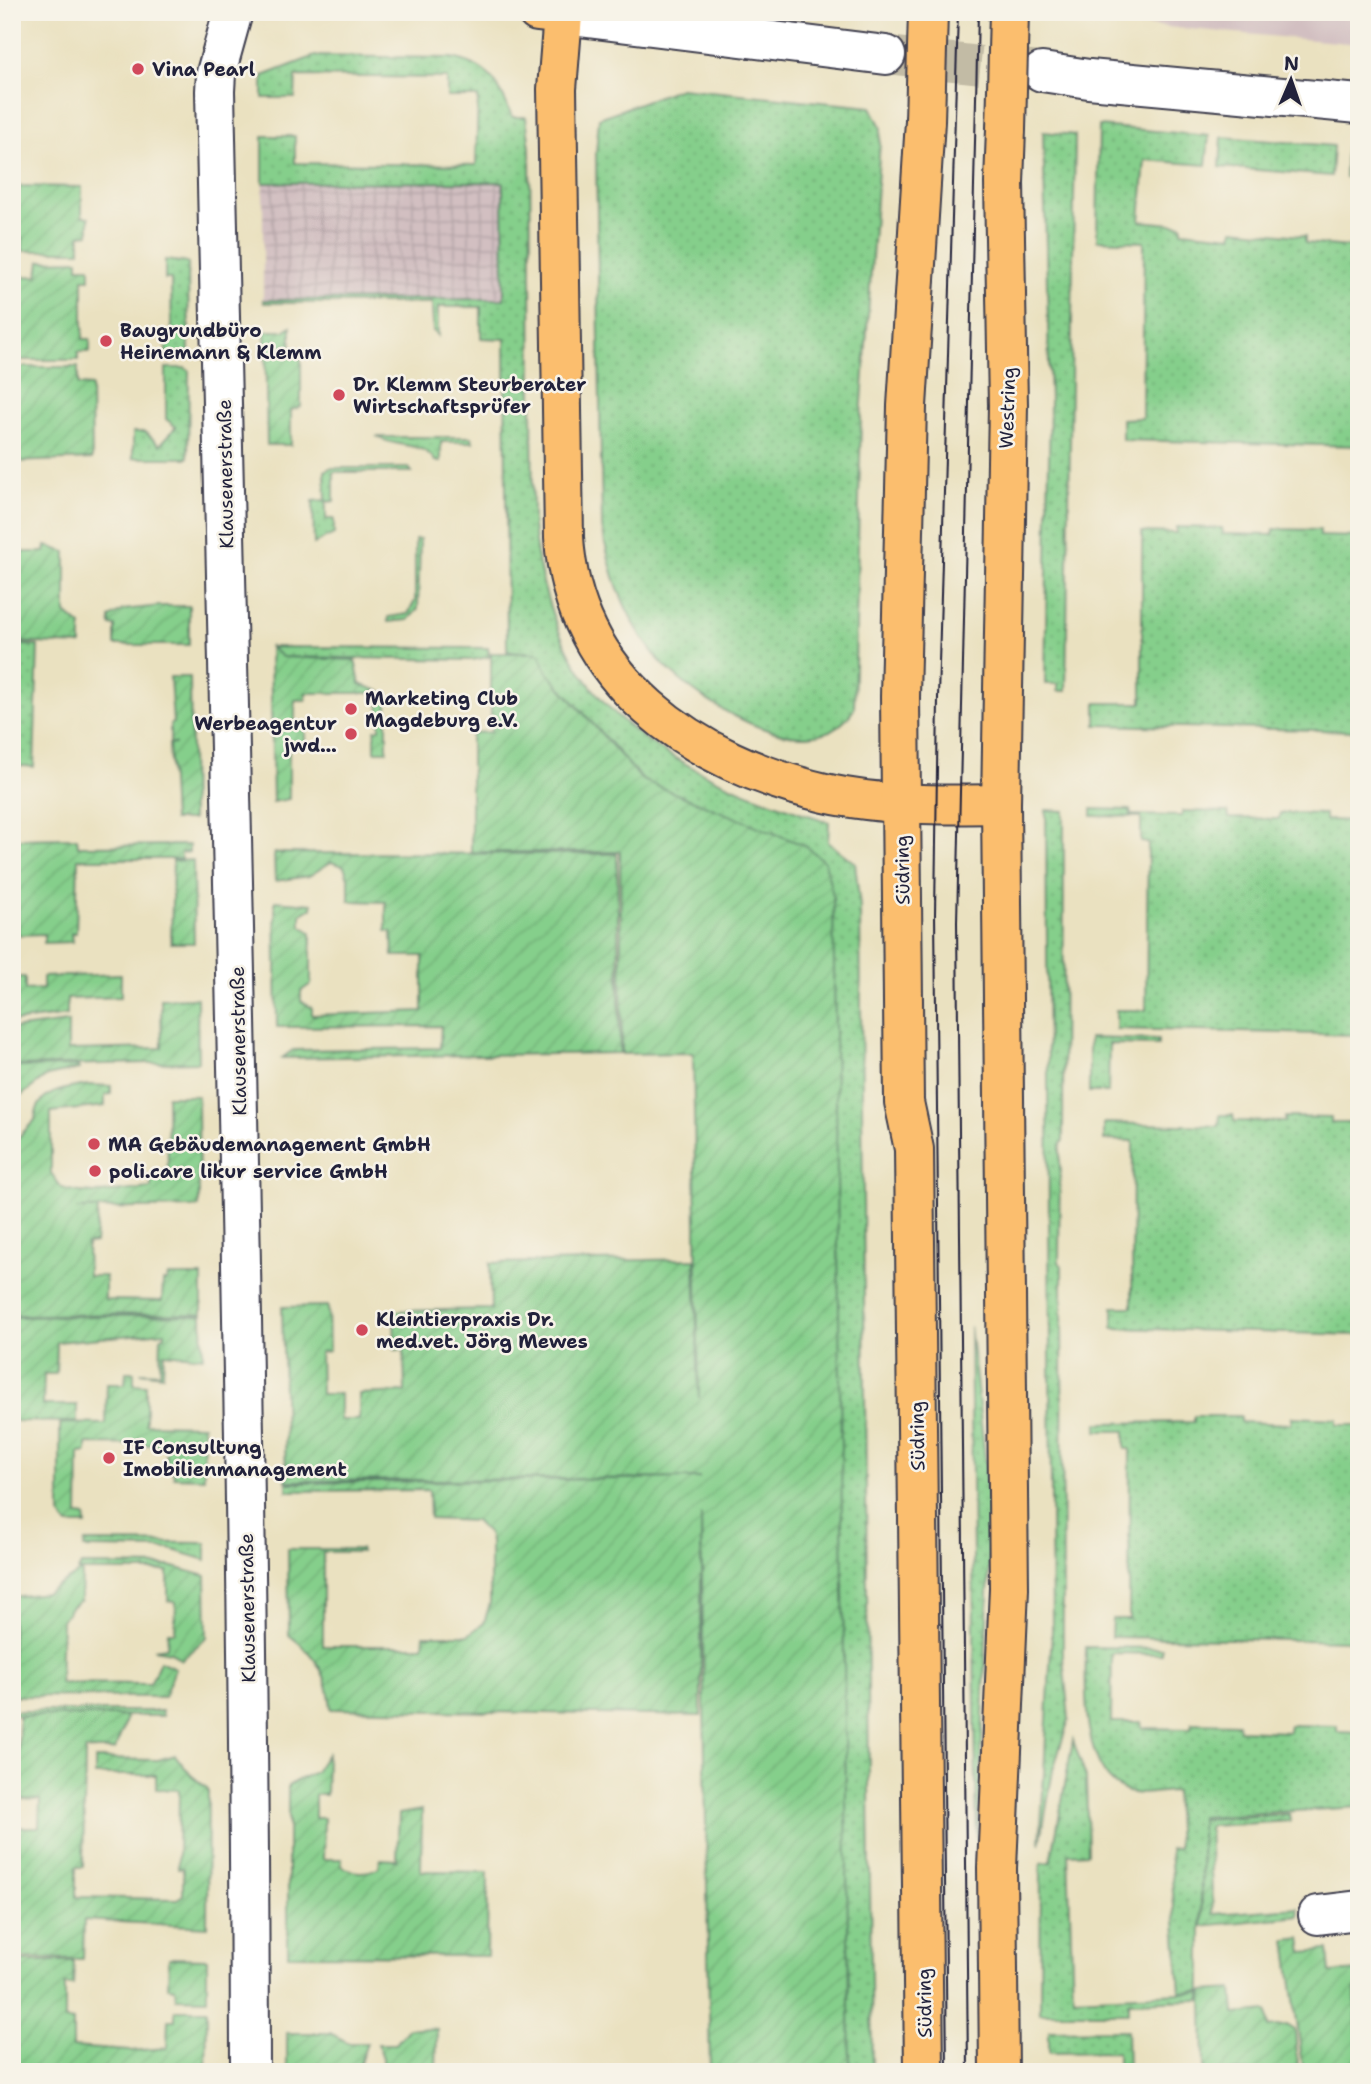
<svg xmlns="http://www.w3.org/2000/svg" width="1371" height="2084" viewBox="0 0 1371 2084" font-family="'Shantell Sans',sans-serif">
	<defs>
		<pattern id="industrial-grid" width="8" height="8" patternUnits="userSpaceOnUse" patternTransform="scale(1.75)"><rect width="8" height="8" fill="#d2bfc1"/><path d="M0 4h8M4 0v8" fill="none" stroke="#b4a4a7"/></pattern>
		<pattern id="grass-dots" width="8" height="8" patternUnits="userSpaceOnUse" patternTransform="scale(1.75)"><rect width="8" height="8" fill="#85cf8b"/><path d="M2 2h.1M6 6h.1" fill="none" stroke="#73b179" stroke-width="1.8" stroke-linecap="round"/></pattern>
		<pattern id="garden-furrows" width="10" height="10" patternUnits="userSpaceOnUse" patternTransform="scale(1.75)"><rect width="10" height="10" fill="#85cf8b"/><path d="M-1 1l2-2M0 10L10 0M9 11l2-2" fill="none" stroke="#73b179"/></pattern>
	</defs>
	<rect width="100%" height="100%" fill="#f7f3e8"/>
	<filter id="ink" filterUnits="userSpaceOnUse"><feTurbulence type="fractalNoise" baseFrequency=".0143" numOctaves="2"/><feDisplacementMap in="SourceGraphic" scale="14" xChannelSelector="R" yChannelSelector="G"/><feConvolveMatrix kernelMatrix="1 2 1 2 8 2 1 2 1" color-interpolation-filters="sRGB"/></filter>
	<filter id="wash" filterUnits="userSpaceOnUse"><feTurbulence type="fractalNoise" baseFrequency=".00686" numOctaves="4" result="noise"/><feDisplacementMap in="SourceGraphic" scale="28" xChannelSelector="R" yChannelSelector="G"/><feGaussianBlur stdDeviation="1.57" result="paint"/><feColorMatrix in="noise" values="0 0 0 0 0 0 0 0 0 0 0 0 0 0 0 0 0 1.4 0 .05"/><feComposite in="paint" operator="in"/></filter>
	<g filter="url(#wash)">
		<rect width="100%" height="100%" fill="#eae1c0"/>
		<!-- industrial -->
		<polygon fill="url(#industrial-grid)" points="263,183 504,183 504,299 263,300"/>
		<!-- railway -->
		<polygon fill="#d2bfc1" points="996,12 1359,12 1359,44"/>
		<!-- grass -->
		<g fill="url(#grass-dots)" stroke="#547863" stroke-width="2">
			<path d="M315 56 452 58C490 66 499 83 512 117H526L530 148 533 526C554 715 665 768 829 822L828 842 855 863 860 907 872 2072H837L663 810 642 779 547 672 539 653 507 651 505 339 481 338V307H438V336L433 331 432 303H264L263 300 504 299 503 182 263 183V136H295V163L476 165 478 97H447V78L296 76 295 98H263V76Z"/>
			<path d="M680 88 871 107 881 127 861 417 854 709C812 779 684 696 651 650 623 612 610 572 602 527L596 154 599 118Z"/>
			<polygon points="1099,126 1209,136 1206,165 1145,160 1140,221 1182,225 1182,231 1232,236 1234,229 1300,236 1305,236 1305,243 1359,248 1359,446 1122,440 1122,419 1142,418 1144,242 1097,240"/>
			<polygon points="1043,132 1075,135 1066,691 1058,691 1058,684 1045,684 1050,402"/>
			<polygon points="1222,137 1333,146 1331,176 1220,167"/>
			<polygon points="1346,147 1359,148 1359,178 1345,177"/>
			<polygon points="165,260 188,263 189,355 166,355 166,338 172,338 171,279 165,279"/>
			<polygon points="166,368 185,368 189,371 188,458 133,458 133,432 145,432 160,445 176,427 166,419"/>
			<path d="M378 437H472L473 442H441V462L435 461C422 440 396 449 378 437Z"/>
			<polygon points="330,468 409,468 412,472 334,472 334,501 326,502 326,519 334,519 334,534 314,544 313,501 326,500 325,471"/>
			<polygon points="1176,527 1222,528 1223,534 1273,535 1274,529 1320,530 1320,536 1359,537 1359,731 1096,725 1096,703 1142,703 1142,532 1176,533"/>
			<polygon points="415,539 420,539 418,609 408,620 388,622 388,617 408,614 415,601"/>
			<polygon points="12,644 38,646 34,767 12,765"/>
			<polygon points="270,647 488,648 489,657 472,660 282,657"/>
			<polygon points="1092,809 1130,810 1131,815 1182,816 1182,811 1228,812 1229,818 1279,819 1280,813 1325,814 1325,820 1359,821 1359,1035 1116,1029 1116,1010 1146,1010 1148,843 1141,842 1141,817 1092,816"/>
			<polygon points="1046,810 1064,811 1063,1140 1060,1146 1059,1262 1062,1266 1063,1658 1069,1719 1053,1770 1040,1844 1052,1630"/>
			<polygon points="1089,1038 1158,1040 1158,1045 1109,1044 1108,1092 1089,1092"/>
			<polygon points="1220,1115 1233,1115 1234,1121 1285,1122 1285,1117 1331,1118 1331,1123 1359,1123 1359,1335 1113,1328 1113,1307 1132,1307 1133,1141 1104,1140 1104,1123 1219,1126"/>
			<polygon points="970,1326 986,1467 990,1545 977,1864"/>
			<polygon points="1194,1416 1240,1416 1240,1422 1291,1424 1292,1417 1337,1419 1337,1425 1359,1425 1359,1641 1111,1637 1112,1619 1129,1619 1130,1449 1125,1449 1125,1431 1097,1431 1098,1423 1194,1422"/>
			<polygon points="85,1542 206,1543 206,1560 170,1549 84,1548"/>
			<path d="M1086 1647 1162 1648V1654L1112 1653 1111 1722H1141L1142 1728 1191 1729 1192 1723 1238 1724 1239 1730 1289 1732 1290 1725 1337 1726V1732L1359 1733V1807L1201 1817V1991L1180 1992 1170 1849 1178 1848 1175 1791C1160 1791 1141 1797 1126 1791 1081 1773 1085 1687 1086 1647Z"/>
			<polygon points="12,1711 162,1711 163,1716 12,1715"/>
			<polygon points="1073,1740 1086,1778 1088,1853 1068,1854 1073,1998 1201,1992 1201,2000 1128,2002 1128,2013 1040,2013 1041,1863 1051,1862"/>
			<polygon points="1127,2030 1128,2072 1117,2072 1117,2052 1049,2053 1049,2031"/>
		</g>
		<!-- garden -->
		<g fill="url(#garden-furrows)" stroke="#547863" stroke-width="2">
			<polygon points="18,186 82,187 82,216 89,217 89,234 80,235 80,251 22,251 23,238 14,237"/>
			<polygon points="78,260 78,267 90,267 90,279 83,279 83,339 90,339 90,352 78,352 78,360 12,360 13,261 17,263 18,277 38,276 40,261"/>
			<polygon points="291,326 291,351 301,354 301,407 291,410 291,445 267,445 265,331 284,331"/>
			<polygon points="12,367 78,367 78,385 91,386 92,459 12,462"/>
			<polygon points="46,546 66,552 66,613 81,626 81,645 12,642 12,552 45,552"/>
			<polygon points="160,606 189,606 189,645 115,645 115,626 110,625 110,618 123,610"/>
			<polygon points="270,647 282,657 355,660 360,684 387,694 387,751 375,751 375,730 380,729 379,693 306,693 306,700 295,700 295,722 305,722 305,744 289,745 289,799 273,802"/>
			<path d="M491 653H539L547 672 642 780 806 846 825 862 833 896 850 2072H710L701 1515V1716L331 1709C329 1676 316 1655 289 1635L288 1549H360L361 1552H323V1646H423L424 1635H468L484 1623 490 1603V1542L488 1534 475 1521 430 1519 429 1490 287 1491V1483L700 1478 286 1481 282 1307 328 1306 329 1351 320 1352 321 1394H340V1420H359V1394L405 1392 404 1350H395L394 1311 491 1309 490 1263 695 1259 699 1398 693 1053 622 1054 620 852H471V733L491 732Z"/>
			<polygon points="170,677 190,677 192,820 173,820 169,744 176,744 170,743 170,724 173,723"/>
			<polygon points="77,838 78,846 189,845 189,852 181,853 181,859 78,859 76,933 71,933 72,942 44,943 44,934 18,935 15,839"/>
			<polygon points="274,853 617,854 620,1053 282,1058 293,1050 440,1048 441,1026 277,1027 275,901 312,904 312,908 301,914 301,926 311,932 311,984 301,991 301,1001 312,1008 312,1015 423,1011 423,956 393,956 392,932 386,931 386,902 349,901 349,881 344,866 331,862 309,876 275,881"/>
			<polygon points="193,860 194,943 171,943 173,861"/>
			<polygon points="121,974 121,997 67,999 67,1015 12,1022 12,977 25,977 25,990 43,989 43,977"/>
			<polygon points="197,998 198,1062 12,1066 12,1029 68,1022 68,1050 162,1048 161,999"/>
			<polygon points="78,1066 79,1069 47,1076 18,1098 12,1095 12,1067"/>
			<path d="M89 1085 111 1086V1094L105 1095V1106L51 1112V1173L62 1188C91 1198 124 1190 151 1188V1177L168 1176 167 1096H198L199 1207 76 1209H98L95 1243 87 1244 88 1276H105V1300L162 1301 163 1281H167L168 1276H202V1314L12 1315V1144L35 1120C36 1091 66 1088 89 1085Z"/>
			<polygon points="202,1315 203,1357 164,1353 163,1375 140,1372 160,1373 161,1337 165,1336 165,1332 57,1342 56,1374 44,1374 43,1405 77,1405 77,1422 12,1421 12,1317"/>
			<polygon points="126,1372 134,1372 134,1384 146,1385 146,1424 203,1425 204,1478 174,1477 173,1471 166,1471 166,1445 87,1444 87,1452 79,1453 78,1515 85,1516 86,1525 68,1525 60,1515 60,1423 106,1424 107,1384 125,1384"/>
			<polygon points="81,1565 170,1566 206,1576 207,1637 181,1660 171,1652 154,1649 167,1647 168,1632 175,1632 176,1602 168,1601 168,1571 78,1571"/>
			<polygon points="82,1571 81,1600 71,1607 62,1620 60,1683 150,1684 160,1661 175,1668 164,1697 12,1696 12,1597 46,1593"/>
			<path d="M19 1716H126C126 1729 118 1737 115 1750H85L83 1867H76V1897L177 1899 183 1895V1868H178L179 1790 156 1789V1775H95V1759L158 1760 175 1755 191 1775 208 1789 207 1927 84 1920 83 1959 14 1958 12 2054V1875H15V1926L18 1827H39L40 1800 18 1799Z"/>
			<path d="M327 1754 326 1795H315V1818H324L323 1859H342L341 1865C352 1874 367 1874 379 1867L380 1859 397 1860 399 1814 422 1810 421 1871 488 1872 487 1956 288 1955V1785L315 1772Z"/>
			<polygon points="1289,1814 1290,1821 1209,1826 1213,1914 1298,1908 1299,1916 1202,1926 1201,1819"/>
			<polygon points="1301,1938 1303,1952 1328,1950 1330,1973 1359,1971 1359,1989 1355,1990 1359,2072 1204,2072 1203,1991 1233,1989 1235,2014 1267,2011 1269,2027 1287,2025 1295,2030 1298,2067 1303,2067 1286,1940"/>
			<polygon points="169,1958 207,1959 207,1999 176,1998 175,1988 168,1987"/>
			<polygon points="15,1961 74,1961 73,1985 65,1985 65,2020 73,2021 73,2047 130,2051 167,2048 168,2020 175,2020 175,2010 207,2010 206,2072 13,2072"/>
			<polygon points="409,2028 437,2029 436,2072 383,2072 383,2058 378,2044 396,2044"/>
			<polygon points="287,2033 330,2033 349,2043 367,2043 358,2068 287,2072"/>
		</g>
	</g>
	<g filter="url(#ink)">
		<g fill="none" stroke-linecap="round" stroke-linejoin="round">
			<!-- minor-tunnel -->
			<polyline stroke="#c2bba5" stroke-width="38" stroke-dasharray="38 19" stroke-linecap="butt" points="886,55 1040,71"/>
			<defs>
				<g id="minor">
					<path d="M233 12 216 73 215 91C229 751 249 1411 250 2072"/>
					<polyline points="563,15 886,55"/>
					<polyline points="1042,72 1089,79 1359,104"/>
					<polyline points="1318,1915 1359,1910"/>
				</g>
				<g id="major">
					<path d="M537 12 563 15 557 89 564 537C572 681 695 763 825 793 881 806 944 805 1001 804"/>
					<polyline points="924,2072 914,1149 904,1102 900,697 907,406 925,121"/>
					<polyline points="999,2072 997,1868 1009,1588 1001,804 1008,405 1004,183 1006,129"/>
				</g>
			</defs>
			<!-- minor casing -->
			<use href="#minor" stroke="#403f4f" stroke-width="42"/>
			<!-- major casing -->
			<use href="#major" stroke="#403f4f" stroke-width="42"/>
			<!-- minor -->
			<use href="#minor" stroke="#fff" stroke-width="38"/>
			<!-- major -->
			<use href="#major" stroke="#fbbe6e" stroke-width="38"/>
			<!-- tram -->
			<g stroke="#22223b" stroke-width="2">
				<polyline points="947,2072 935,914 938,698 958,12"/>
				<polyline points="968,2072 957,922 978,12"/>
			</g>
			<defs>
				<g id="major-bridge">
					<polyline points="925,121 928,12"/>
					<polyline points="1006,129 1009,12"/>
				</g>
			</defs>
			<!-- major-bridge casing -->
			<use href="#major-bridge" stroke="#403f4f" stroke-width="42" stroke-linecap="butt"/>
			<!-- major-bridge -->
			<use href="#major-bridge" stroke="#fbbe6e" stroke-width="38"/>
		</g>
	</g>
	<!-- markers -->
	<g fill="#d1495b" stroke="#f7f3e8" stroke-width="2.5">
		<circle cx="138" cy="69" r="7"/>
		<circle cx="106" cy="341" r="7"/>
		<circle cx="339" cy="395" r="7"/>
		<circle cx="351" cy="709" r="7"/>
		<circle cx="351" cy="734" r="7"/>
		<circle cx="94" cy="1144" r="7"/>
		<circle cx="95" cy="1171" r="7"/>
		<circle cx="362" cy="1330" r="7"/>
		<circle cx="109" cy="1458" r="7"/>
	</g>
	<g text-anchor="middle" stroke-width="5" stroke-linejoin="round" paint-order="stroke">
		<!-- poi labels -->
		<g font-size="19" font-weight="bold" fill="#22223b" stroke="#f7f3e8" text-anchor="start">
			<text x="152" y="76">Vina Pearl</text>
			<text x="120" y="337">Baugrundbüro<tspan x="120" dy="22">Heinemann &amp; Klemm</tspan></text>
			<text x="353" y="391">Dr. Klemm Steurberater<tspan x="353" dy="22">Wirtschaftsprüfer</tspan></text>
			<text x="365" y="705">Marketing Club<tspan x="365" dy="22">Magdeburg e.V.</tspan></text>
			<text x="337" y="730" text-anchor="end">Werbeagentur<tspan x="337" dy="22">jwd...</tspan></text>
			<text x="108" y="1151">MA Gebäudemanagement GmbH</text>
			<text x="109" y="1178">poli.care likur service GmbH</text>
			<text x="376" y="1326">Kleintierpraxis Dr.<tspan x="376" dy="22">med.vet. Jörg Mewes</tspan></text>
			<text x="123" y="1454">IF Consultung<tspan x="123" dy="22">Imobilienmanagement</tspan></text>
		</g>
		<!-- street labels -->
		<g font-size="19" fill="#22223b" stroke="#f7f3e8">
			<text transform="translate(1007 408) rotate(-88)" y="7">Westring</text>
			<text transform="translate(225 474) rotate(-91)" y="7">Klausenerstraße</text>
			<text transform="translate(902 870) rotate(-91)" y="7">Südring</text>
			<text transform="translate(238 1041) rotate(-91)" y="7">Klausenerstraße</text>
			<text transform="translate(917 1436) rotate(-91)" y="7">Südring</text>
			<text transform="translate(247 1608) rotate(-91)" y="7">Klausenerstraße</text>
			<text transform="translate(924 2003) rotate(-91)" y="7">Südring</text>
		</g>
	</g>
	<!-- margin -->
	<rect width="1371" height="2084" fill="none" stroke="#f7f3e8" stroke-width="42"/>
	<!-- north arrow -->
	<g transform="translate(1291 80) rotate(2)" stroke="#f7f3e8" stroke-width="5" paint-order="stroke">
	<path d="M0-5L12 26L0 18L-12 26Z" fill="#22223b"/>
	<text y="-10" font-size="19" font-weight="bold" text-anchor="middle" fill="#22223b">N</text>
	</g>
</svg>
